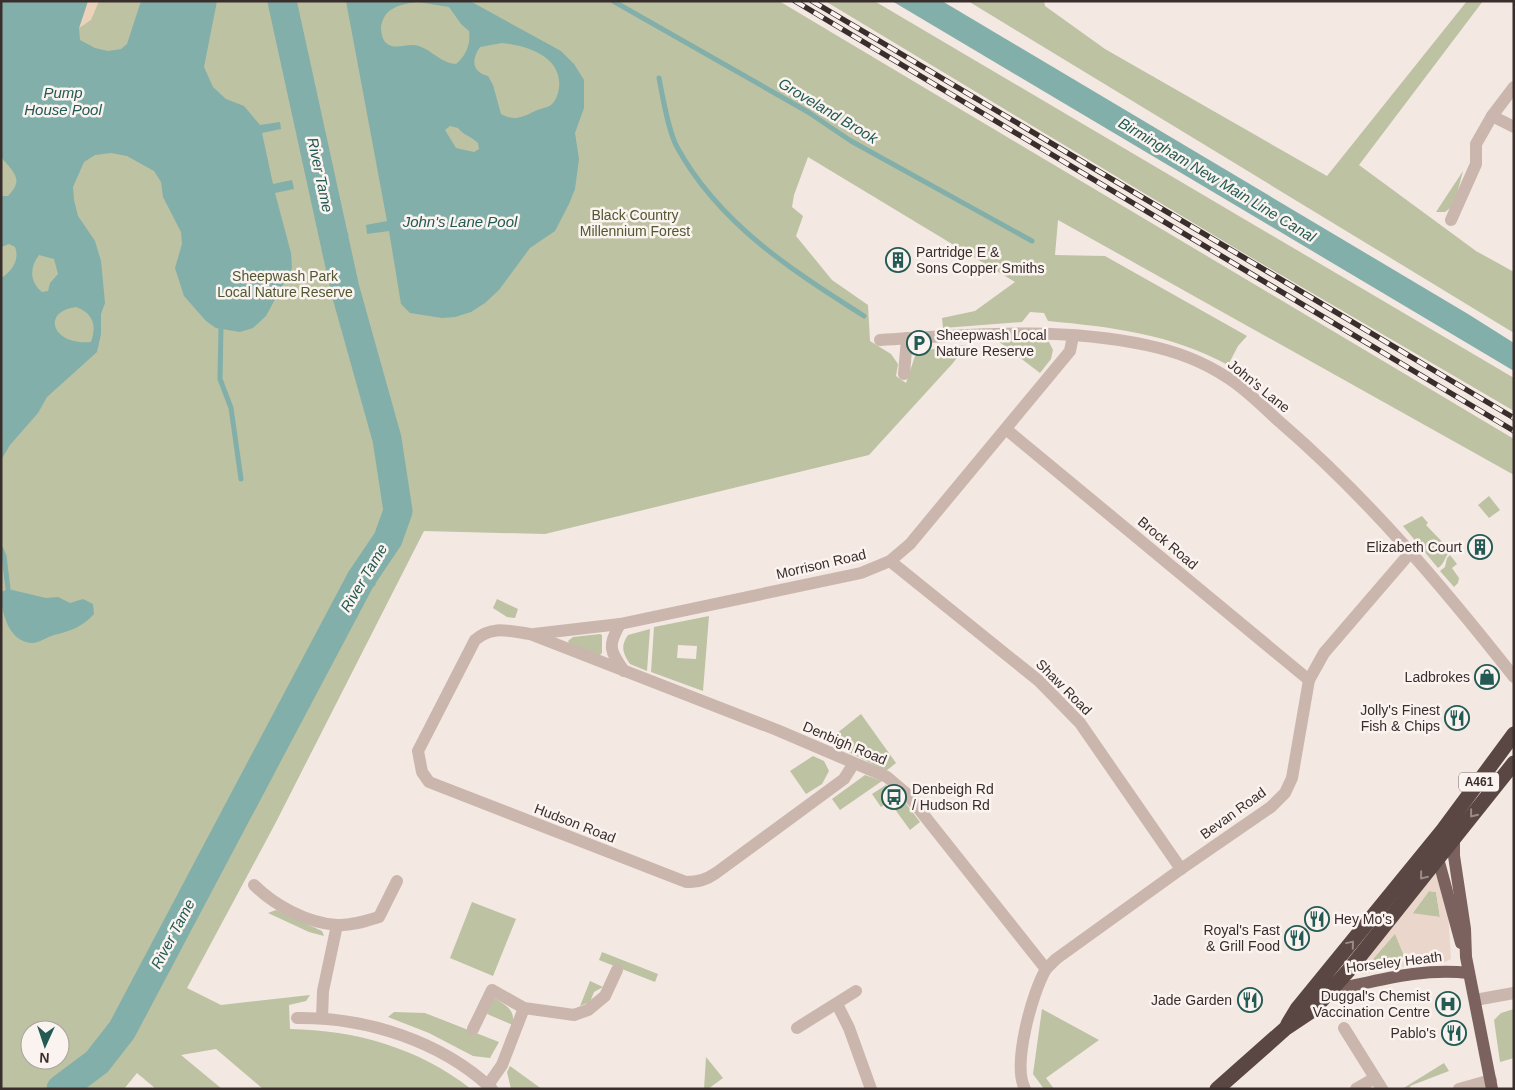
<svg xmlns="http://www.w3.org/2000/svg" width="1515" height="1090" viewBox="0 0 1515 1090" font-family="Helvetica,sans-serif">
	<rect width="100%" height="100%" fill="#f3e8e2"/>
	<!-- green -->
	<g fill="#bdc2a2" fill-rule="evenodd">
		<path d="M1 1H779L1514 439V475L1058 220 1055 255 1105 256 1247 336 1238 346 1228 365C1171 334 1112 327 1048 321L1044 313 1030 312 1022 322 943 328 942 318 975 311 1015 282 808 157 794 195 792 207 803 216 796 236 832 280 868 305 870 341 891 354 898 364 896 376 906 383 915 356 924 351 942 347 966 345 953 363 869 455 545 534 424 531 275 824 187 988 221 1005 310 995 306 1001 289 1005 290 1029C355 1030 419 1048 471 1089H263L216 1049 181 1055 222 1089H156L137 1073 124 1089H1ZM30 1030H60V1060H30Z"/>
		<polygon points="825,1 876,2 1514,378 1514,411 1240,251"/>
		<polygon points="968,1 1044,1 1045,6 1105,49 1327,176 1467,1 1483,1 1359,165 1476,251 1514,272 1514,333"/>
		<polygon points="1463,171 1454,205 1445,212 1436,212"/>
		<polygon points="1039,340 1049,342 1053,350 1051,359 1040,373 998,341"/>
		<polygon points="1489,496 1500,510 1489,518 1478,505"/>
		<path d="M1422 516 1428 523 1426 525 1451 551C1444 556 1445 564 1438 568L1403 526Z"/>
		<polygon points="1450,555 1457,564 1452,568 1459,578 1458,583 1454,587 1440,571 1445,567 1447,558"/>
		<polygon points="497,599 518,609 515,618 507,617 493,608"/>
		<path d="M709 616 703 691 651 672 654 627ZM678 645 697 646 696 659 677 658Z"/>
		<path d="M650 629 647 671 630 664C623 654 620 646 628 635Z"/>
		<polygon points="600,634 602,635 602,653 599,656 570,645 568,641 573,637"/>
		<polygon points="861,714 896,763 886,771 831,743 831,738"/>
		<polygon points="813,756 824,761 829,771 822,784 806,794 790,771"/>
		<polygon points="865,775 882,781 840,810 832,799"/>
		<polygon points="886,785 901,797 920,822 910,830 889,801 881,807 872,794"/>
		<polygon points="550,810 569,817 565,825 547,818"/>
		<polygon points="1429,891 1436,892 1440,917 1412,914"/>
		<polygon points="472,902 516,919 493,976 450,958"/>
		<polygon points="276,910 322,931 324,936 309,932 268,913"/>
		<polygon points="1395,933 1405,958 1375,964 1373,959"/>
		<polygon points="602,952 658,974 655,982 599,960"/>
		<polygon points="590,981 603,987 594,992 590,1002 580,1006"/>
		<path d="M493 999H496C507 1006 515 1010 513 1025L487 1014Z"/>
		<polygon points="1042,1009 1099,1040 1046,1078 1054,1089 1044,1089 1033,1074"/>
		<polygon points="1514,1009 1514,1058 1500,1062 1494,1020 1501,1013"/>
		<polygon points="394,1012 425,1013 499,1042 490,1058 473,1056 429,1033 388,1017"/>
		<polygon points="706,1057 723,1078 708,1089 704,1089"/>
		<polygon points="1444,1063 1449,1071 1410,1086 1411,1089 1402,1089"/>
		<polygon points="510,1066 539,1087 542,1089 511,1089 507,1072"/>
	</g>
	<!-- sand -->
	<polygon fill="#ecd2bb" points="88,1 99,1 91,20 79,28"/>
	<!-- plaza -->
	<path fill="#ead6ca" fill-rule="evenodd" d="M1437 872 1448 912 1451 959 1443 963 1397 967 1361 974 1358 969ZM1429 891 1436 892 1440 917 1412 913ZM1395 934 1405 958 1375 964 1373 959Z"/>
	<!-- water -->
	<g fill="#82afa9" fill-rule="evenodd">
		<path d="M1 1H88L79 28 80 40 95 48 108 51 121 49 127 44 141 1H217L204 67 213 87 226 99 244 106 260 125 280 122 281 129 262 133 273 184 292 180 294 189 275 193 291 253 292 268 266 316 253 328 240 332 216 328 206 321 184 296 175 268 182 244 181 232 163 197 161 182 154 171 127 156 111 153 95 155 84 162 73 187 74 200 78 216 95 241 101 261 105 303 101 314V334L97 352 47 397 38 413 10 445 1 460V278C12 271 20 260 15 247L9 244 1 247V196H8C25 179 13 172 1 157ZM39 255 54 259 58 274 50 283 48 291 42 292C30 282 29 268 39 255ZM76 307C93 313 97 325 91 342 53 346 40 312 76 307Z"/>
		<path d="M346 1H470L561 51 574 64 584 80V108L575 133 579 159 575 189 569 204 555 231 530 248 499 290 485 303 471 312 455 317 442 318 410 313 401 304 389 231 367 234 366 225 387 221ZM418 2 449 7 461 24 469 31C471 44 466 56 456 64 441 63 433 51 419 46 408 42 395 52 385 42 382 38 381 32 381 28 383 7 402 4 418 2ZM502 43C525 45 563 56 559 88 558 94 556 101 551 105 547 108 538 109 533 112 521 118 513 121 501 114L493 85 488 76C472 72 471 60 480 47ZM450 126 458 128C463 135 471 136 478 143L479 149 474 152 456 148 445 130Z"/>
		<polygon points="892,1 942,1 1468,314 1514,343 1514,371"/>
		<path d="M8 589 46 598 58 597 70 603 83 599 93 604 94 614C82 627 71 631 54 635 47 637 39 643 32 643 8 642 1 611 1 592Z"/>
	</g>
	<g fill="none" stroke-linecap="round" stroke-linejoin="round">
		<!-- stream -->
		<g stroke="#82afa9" stroke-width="5">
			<polyline points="613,1 808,112 851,141 1032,241"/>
			<path d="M659 78C663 98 668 130 677 147 719 224 793 271 864 316"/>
			<polyline points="300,121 310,123"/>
			<polyline points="313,180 324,183"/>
			<polyline points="336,244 346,235"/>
			<polyline points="221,328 220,379 231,408 241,479"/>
			<polyline points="392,474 402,467"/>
			<polyline points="398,511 406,512"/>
			<polyline points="1,549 4,556 8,589"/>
			<polyline points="361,579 373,584"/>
		</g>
		<!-- river -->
		<polyline stroke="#82afa9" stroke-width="29" points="61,1089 97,1062 122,1030 361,579 388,539 398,511 387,439 345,289 282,1"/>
		<!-- minor -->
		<g stroke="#cbb6ae" stroke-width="12">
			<polyline points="1492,116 1514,127"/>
			<polyline points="1451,220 1476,164 1476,144 1492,116 1514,87"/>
			<path d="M880 340C968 335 1058 326 1146 345 1175 351 1204 362 1228 378 1247 390 1264 408 1281 423 1368 498 1443 587 1514 677"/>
			<polyline points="904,374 907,338"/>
			<polyline points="1007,430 1309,680"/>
			<polyline points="890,561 1039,681 1080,723 1181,869"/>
			<path d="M620 624C607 646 610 651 624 671"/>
			<polyline points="534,634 620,624 861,573 890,561 910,544 1070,351 1073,336"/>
			<path d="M854 763 844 779 716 873C706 880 698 882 686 882L429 782 422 772 418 751 475 640C492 625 509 631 530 634L777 730 887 777 907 794 1046 969C1032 993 1012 1065 1025 1089"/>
			<path d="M254 885C274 905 307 923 337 925 351 926 366 921 379 917L397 881"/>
			<polyline points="1046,969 1056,959 1181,869 1271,807 1285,793 1292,778 1309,680 1324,653 1410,553"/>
			<polyline points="1475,1000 1514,993"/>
			<polyline points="837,1004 849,1028 871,1089"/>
			<path d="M297 1018C366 1017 441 1041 492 1089"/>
			<polyline points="322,1018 323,991 337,925"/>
			<polyline points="797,1028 856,991"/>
			<polyline points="1344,1028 1382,1089"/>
			<polyline points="473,1029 492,990 524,1008 574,1015 588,1010 605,996 617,970"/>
			<polyline points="488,1085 502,1065 524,1008"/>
			<polyline points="1356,1089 1375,1078"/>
			<polyline points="1459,1089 1491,1080"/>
		</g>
		<!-- major -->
		<g stroke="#7b625e" stroke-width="12">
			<polyline points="1454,838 1454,856 1465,929 1466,957 1492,1089"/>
			<polyline points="1436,851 1461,943"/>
			<path d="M1328 983H1337L1347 987C1388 978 1426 968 1469 973"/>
		</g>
		<!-- highway -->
		<g stroke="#5a4643" stroke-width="15">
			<polyline points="1288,1024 1297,1009 1443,830 1514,734"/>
			<polyline points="1217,1089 1286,1028 1313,1010 1348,971 1514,763"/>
		</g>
		<defs>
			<g id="rail">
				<polyline points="795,1 1514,431"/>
				<polyline points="812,1 1514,418"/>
			</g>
		</defs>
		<!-- rail casing -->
		<use href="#rail" stroke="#3a2e2c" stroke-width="5.5"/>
		<!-- rail -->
		<use href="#rail" stroke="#faf3ef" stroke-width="4" stroke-dasharray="11" stroke-linecap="butt"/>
	</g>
	<!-- one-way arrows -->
	<defs><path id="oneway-chevron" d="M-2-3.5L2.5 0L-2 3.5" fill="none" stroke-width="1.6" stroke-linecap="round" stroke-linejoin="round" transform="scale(1.25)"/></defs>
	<g stroke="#9a8b88">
		<use href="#oneway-chevron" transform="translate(1473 814) rotate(129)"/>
		<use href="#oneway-chevron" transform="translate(1423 876) rotate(129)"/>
		<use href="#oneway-chevron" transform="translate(1351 944) rotate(-50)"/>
	</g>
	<!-- icons -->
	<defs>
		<symbol id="building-ring" viewBox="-11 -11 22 22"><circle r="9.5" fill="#faf3ef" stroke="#235a54" stroke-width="1.5"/><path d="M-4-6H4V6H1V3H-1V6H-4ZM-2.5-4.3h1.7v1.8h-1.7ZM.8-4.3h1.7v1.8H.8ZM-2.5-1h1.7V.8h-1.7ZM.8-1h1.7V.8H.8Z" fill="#235a54"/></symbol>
		<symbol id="parking-ring" viewBox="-11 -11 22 22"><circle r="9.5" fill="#faf3ef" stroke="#235a54" stroke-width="1.5"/><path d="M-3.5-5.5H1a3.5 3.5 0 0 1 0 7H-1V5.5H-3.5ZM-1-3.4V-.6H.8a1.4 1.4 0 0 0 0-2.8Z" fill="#235a54"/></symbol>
		<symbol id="shop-ring" viewBox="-11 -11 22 22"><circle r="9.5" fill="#faf3ef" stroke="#235a54" stroke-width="1.5"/><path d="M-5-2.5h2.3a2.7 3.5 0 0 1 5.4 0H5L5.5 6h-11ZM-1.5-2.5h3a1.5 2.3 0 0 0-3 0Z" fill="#235a54"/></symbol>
		<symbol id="restaurant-ring" viewBox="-11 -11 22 22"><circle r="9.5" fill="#faf3ef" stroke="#235a54" stroke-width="1.5"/><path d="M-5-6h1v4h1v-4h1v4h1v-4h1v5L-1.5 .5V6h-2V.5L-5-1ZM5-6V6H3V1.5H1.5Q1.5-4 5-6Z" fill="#235a54"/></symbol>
		<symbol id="bus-ring" viewBox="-11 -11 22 22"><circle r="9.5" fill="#faf3ef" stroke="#235a54" stroke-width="1.5"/><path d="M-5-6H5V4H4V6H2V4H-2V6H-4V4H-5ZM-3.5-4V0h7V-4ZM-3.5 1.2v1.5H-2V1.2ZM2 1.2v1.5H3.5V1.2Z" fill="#235a54"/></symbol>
		<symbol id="hospital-ring" viewBox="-11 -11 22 22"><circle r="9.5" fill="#faf3ef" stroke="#235a54" stroke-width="1.5"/><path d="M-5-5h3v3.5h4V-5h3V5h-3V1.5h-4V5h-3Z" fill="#235a54"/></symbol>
	</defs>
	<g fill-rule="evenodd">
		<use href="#building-ring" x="884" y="246" width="28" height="28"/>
		<use href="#parking-ring" x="905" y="329" width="28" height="28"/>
		<use href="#building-ring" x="1466" y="533" width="28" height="28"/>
		<use href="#shop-ring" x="1473" y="663" width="28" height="28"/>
		<use href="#restaurant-ring" x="1443" y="704" width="28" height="28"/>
		<use href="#bus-ring" x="880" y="783" width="28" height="28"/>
		<use href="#restaurant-ring" x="1303" y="905" width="28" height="28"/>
		<use href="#restaurant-ring" x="1283" y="924" width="28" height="28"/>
		<use href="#restaurant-ring" x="1236" y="986" width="28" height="28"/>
		<use href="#hospital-ring" x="1434" y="990" width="28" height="28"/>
		<use href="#restaurant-ring" x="1440" y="1019" width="28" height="28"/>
	</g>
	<g text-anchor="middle" stroke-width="5" stroke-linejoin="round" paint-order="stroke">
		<!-- shield labels -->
		<rect fill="#faf3ef" stroke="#746966" stroke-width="1" x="1459" y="772.5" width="40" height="19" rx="4"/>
		<g font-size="12" font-weight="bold" fill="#3a2e2c">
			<text x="1479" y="786">A461</text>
		</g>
		<!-- park labels -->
		<g font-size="14" fill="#505731" stroke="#faf3ef">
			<text x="635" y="220">Black Country<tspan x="635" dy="16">Millennium Forest</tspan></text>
			<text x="285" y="281">Sheepwash Park<tspan x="285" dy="16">Local Nature Reserve</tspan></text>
		</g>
		<!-- poi labels -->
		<g font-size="14" fill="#3a2e2c" stroke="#faf3ef" text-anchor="end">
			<text x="916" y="257" text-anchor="start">Partridge E &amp;<tspan x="916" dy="16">Sons Copper Smiths</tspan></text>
			<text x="936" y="340" text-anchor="start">Sheepwash Local<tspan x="936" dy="16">Nature Reserve</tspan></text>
			<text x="1462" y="552">Elizabeth Court</text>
			<text x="1470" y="682">Ladbrokes</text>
			<text x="1440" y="715">Jolly's Finest<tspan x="1440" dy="16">Fish &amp; Chips</tspan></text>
			<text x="912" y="794" text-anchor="start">Denbeigh Rd<tspan x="912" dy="16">/ Hudson Rd</tspan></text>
			<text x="1334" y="924" text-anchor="start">Hey Mo's</text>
			<text x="1280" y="935">Royal's Fast<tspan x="1280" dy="16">&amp; Grill Food</tspan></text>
			<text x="1430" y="1001">Duggal's Chemist<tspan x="1430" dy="16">Vaccination Centre</tspan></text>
			<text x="1232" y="1005">Jade Garden</text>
			<text x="1436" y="1038">Pablo's</text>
		</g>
		<!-- street labels -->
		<g font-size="14" fill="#3a2e2c" stroke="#faf3ef">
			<text transform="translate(1259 386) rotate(39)" y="5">John's Lane</text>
			<text transform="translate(1168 543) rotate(40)" y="5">Brock Road</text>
			<text transform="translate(821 564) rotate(-13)" y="5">Morrison Road</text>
			<text transform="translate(1064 687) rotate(45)" y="5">Shaw Road</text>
			<text transform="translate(845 743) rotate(23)" y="5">Denbigh Road</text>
			<text transform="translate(1233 813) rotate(-36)" y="5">Bevan Road</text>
			<text transform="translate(575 823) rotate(21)" y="5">Hudson Road</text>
			<text transform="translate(1394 962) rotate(-7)" y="5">Horseley Heath</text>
		</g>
		<!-- water labels -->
		<g font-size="15" font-style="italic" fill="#235a54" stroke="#faf3ef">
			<text x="63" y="98">Pump<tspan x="63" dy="17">House Pool</tspan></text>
			<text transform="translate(828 111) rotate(31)" y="5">Groveland Brook</text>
			<text transform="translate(320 175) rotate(78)" y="5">River Tame</text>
			<text transform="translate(1217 180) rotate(31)" y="5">Birmingham New Main Line Canal</text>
			<text x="460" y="227">John's Lane Pool</text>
			<text transform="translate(364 578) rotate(-59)" y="5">River Tame</text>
			<text transform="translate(173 934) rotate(-62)" y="5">River Tame</text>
		</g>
	</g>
	<!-- border -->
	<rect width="1515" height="1090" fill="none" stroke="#3a2e2c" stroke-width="5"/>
	<!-- north arrow -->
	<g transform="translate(45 1045) rotate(183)"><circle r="24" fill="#faf3ef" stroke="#ada4a1"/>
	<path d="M0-4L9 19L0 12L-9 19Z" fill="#235a54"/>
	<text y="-8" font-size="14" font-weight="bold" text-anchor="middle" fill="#3a2e2c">N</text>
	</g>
</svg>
